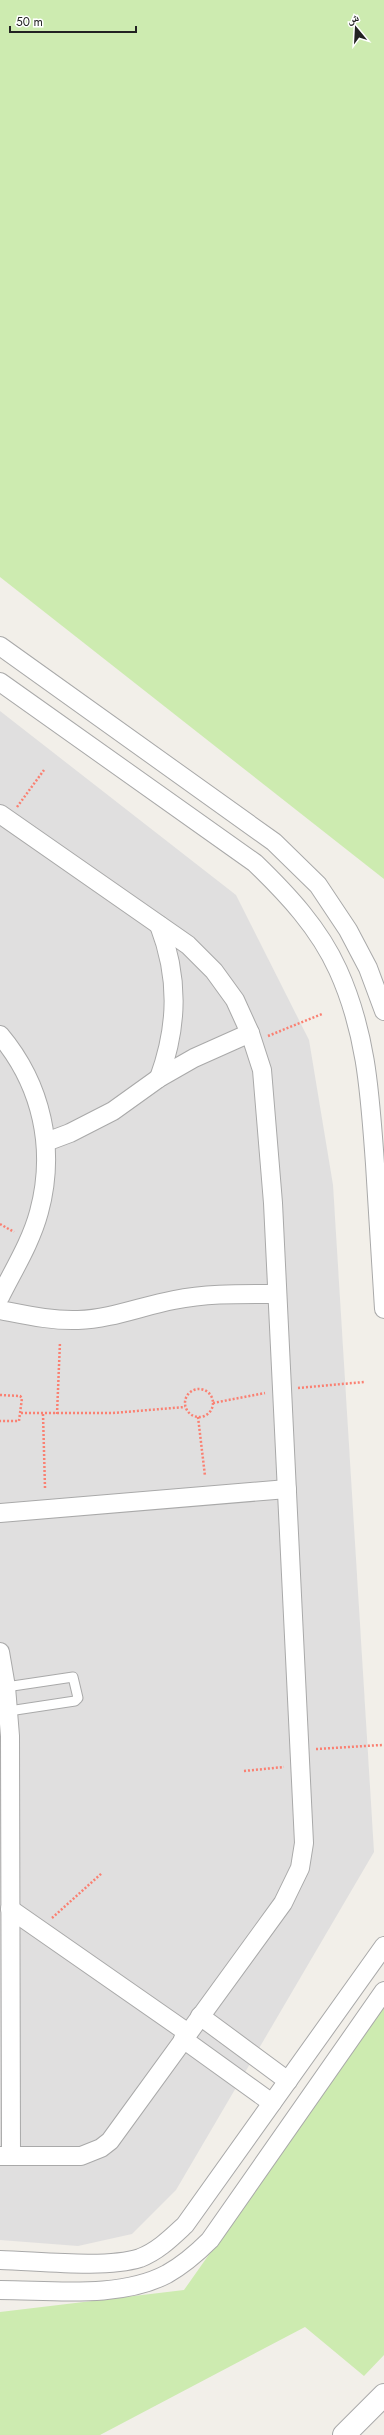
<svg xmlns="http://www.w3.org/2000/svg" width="384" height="2435" viewBox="0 0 384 2435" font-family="Jost,'Noto Naskh Arabic',sans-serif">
	<rect width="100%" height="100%" fill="#f2efe9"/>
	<!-- residential -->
	<polygon fill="#e0dfdf" points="0,711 236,895 309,1040 333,1185 374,1852 176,2190 132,2234 78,2246 0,2240"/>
	<!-- grass -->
	<g fill="#cdebb0">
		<polygon points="0,0 384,0 384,879 0,577"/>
		<polygon points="384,2006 384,2355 364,2376 305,2327 100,2435 0,2435 0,2312 184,2290"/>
	</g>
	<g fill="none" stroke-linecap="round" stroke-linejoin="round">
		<defs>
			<polyline id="service" points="6,1687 73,1677 78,1698 75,1701 9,1711"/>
			<g id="minor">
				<polyline points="0,646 274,842 318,885 348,930 368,968 384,1011"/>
				<path d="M0 682 255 863C288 895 319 928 338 970 367 1034 370 1096 375 1164 378 1213 381 1261 384 1309"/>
				<polyline points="0,814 188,945 214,971 235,1000 250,1033 262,1070 273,1203 304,1843 300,1868 283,1903 110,2141 101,2148 81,2156 0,2156"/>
				<path d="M159 925C179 977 178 1026 159 1078"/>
				<path d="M0 1035C42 1085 56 1149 39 1212 31 1242 14 1269 0 1297"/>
				<polyline points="46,1142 70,1133 113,1111 159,1078 194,1058 250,1033"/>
				<path d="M0 1310C26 1315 52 1321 78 1320 111 1319 142 1306 174 1300 208 1293 242 1294 277 1294"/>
				<polyline points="0,1513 287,1489"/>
				<polyline points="0,1652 6,1687 10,1736 11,2156"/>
				<polyline points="10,1909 188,2033"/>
				<polyline points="200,2016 288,2081"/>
				<polyline points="183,2039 272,2103"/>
				<path d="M0 2260C39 2261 105 2269 140 2258 158 2251 171 2238 185 2225L384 1946"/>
				<path d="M0 2290C52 2290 120 2299 167 2274 183 2265 197 2253 210 2240L384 1991"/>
			</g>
			<polyline id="tertiary" points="344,2435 384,2395"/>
		</defs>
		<!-- service casing -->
		<use href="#service" stroke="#a9a9a9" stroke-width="11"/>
		<!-- minor casing -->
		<use href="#minor" stroke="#a9a9a9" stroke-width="20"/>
		<!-- tertiary casing -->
		<use href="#tertiary" stroke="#a9a9a9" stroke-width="24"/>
		<!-- path -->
		<g stroke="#fa8072" stroke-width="2.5" stroke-dasharray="2 2" stroke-linecap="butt">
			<polyline points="17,807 44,770"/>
			<polyline points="268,1036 322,1014"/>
			<polyline points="0,1224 14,1232"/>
			<polyline points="298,1388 364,1382"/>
			<circle cx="199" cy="1403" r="14"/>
			<polyline points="0,1395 20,1396 22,1398 19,1421 0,1421"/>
			<polyline points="213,1403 265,1393"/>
			<polyline points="21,1413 113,1413 185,1407"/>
			<polyline points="43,1414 45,1488"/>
			<polyline points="57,1414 60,1342"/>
			<polyline points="198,1417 205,1476"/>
			<polyline points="316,1749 382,1745"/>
			<polyline points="244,1771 284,1767"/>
			<polyline points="52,1918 102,1873"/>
		</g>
		<!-- service -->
		<use href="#service" stroke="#fff" stroke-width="9"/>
		<!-- minor -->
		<use href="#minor" stroke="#fff" stroke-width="18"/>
		<!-- tertiary -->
		<use href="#tertiary" stroke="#fff" stroke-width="22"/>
	</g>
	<!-- north arrow -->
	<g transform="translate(356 28) rotate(342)" stroke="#ffffff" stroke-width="3" paint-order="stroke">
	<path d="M0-3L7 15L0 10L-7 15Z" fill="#222222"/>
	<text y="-6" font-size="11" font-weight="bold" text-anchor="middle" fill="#222222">ش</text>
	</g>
	<!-- scale -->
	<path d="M10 26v6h126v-6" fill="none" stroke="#222222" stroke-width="2"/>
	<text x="16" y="26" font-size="12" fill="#222222" stroke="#ffffff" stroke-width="3" paint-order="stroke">50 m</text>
</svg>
